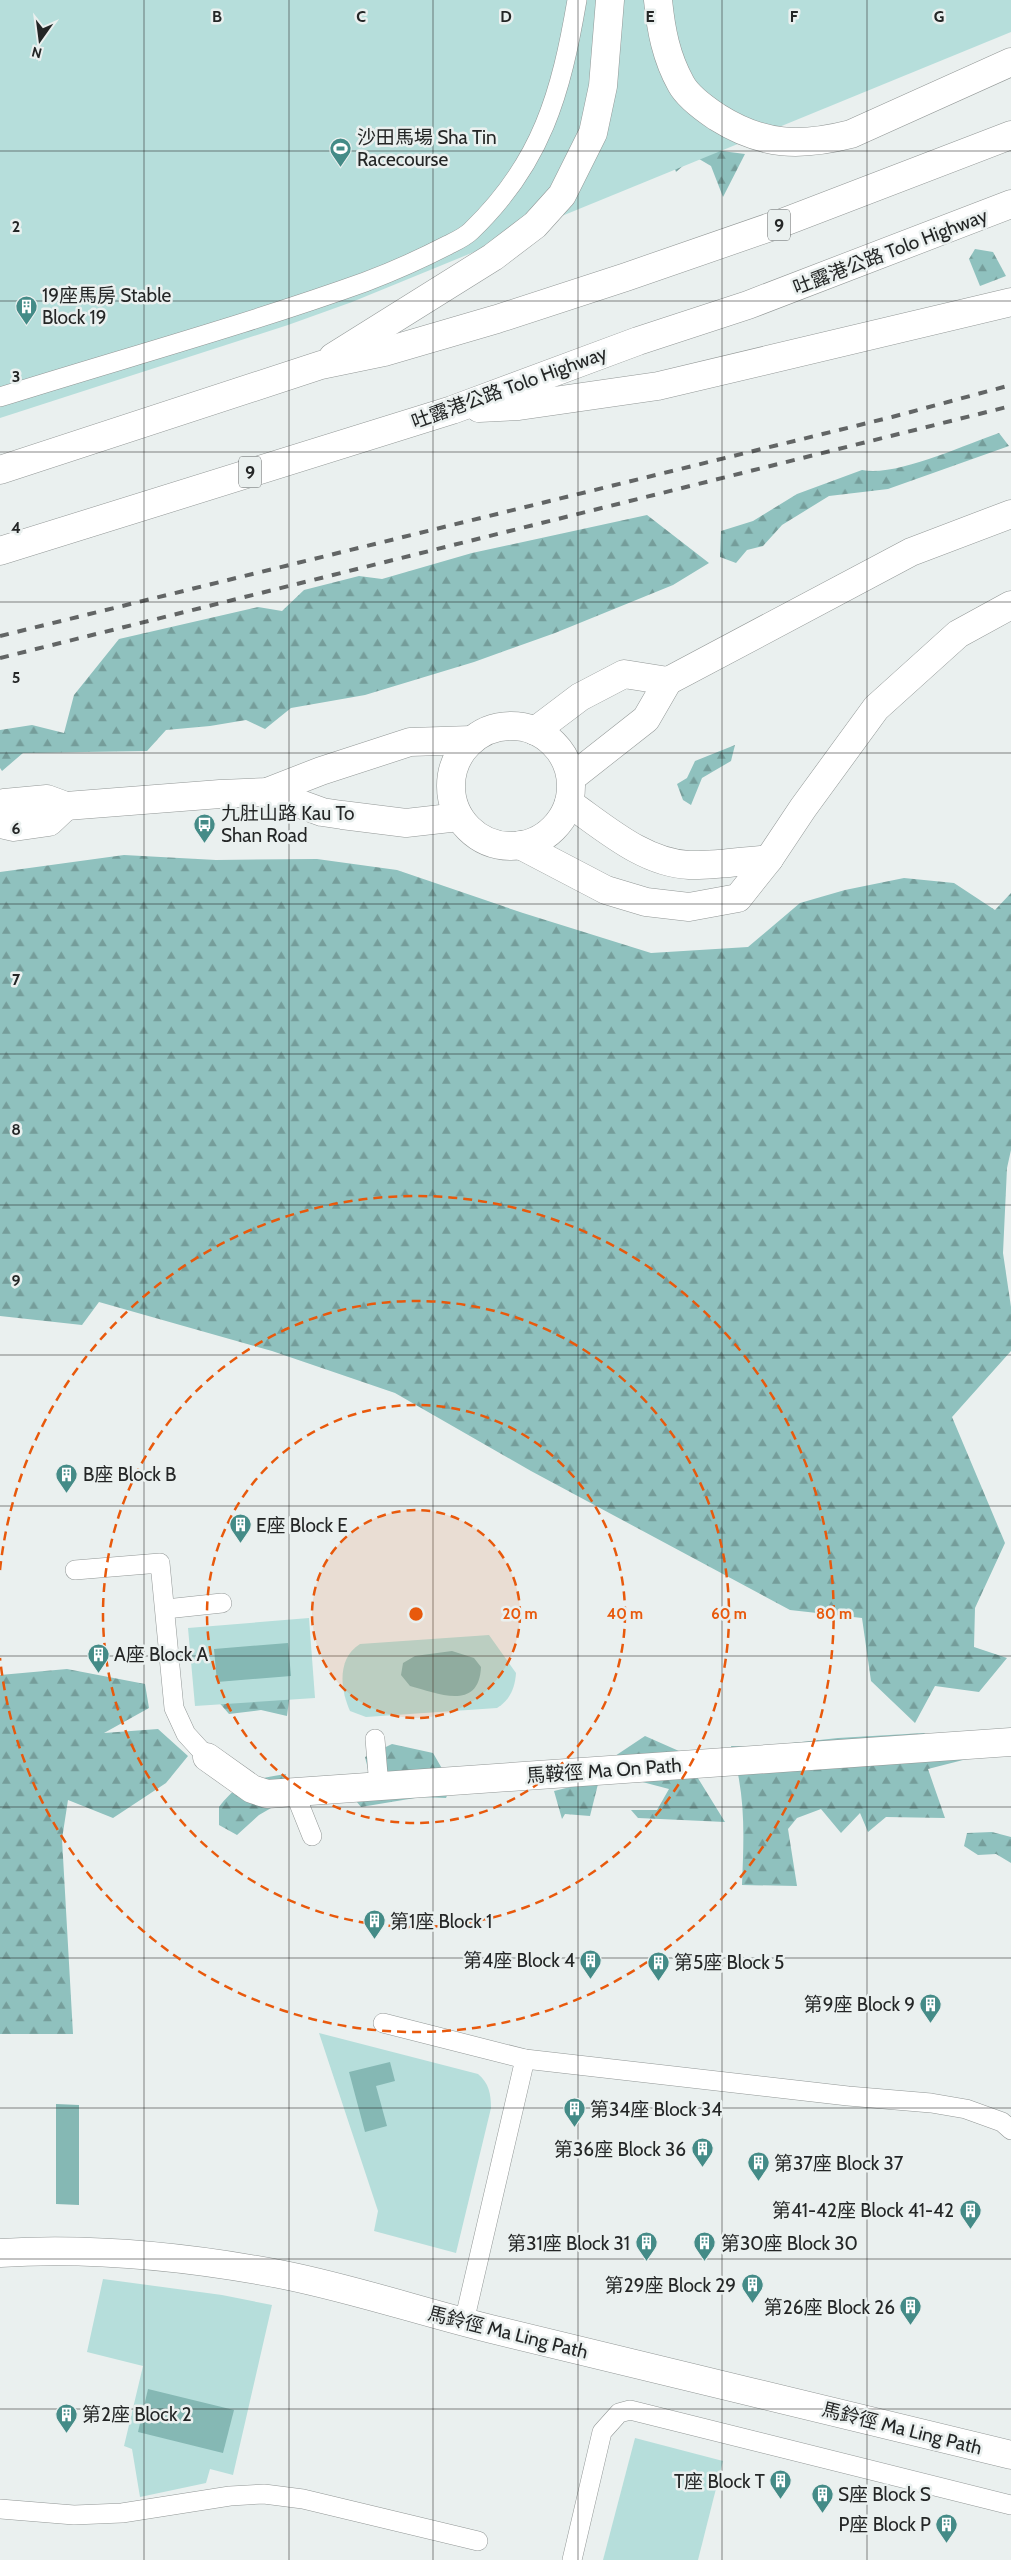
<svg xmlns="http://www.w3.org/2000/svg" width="1011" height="2560" viewBox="0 0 1011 2560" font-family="Cabin,'Noto Sans TC',sans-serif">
	<defs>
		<pattern id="forest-firs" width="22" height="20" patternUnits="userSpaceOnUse" patternTransform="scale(1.25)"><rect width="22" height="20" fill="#8fc1be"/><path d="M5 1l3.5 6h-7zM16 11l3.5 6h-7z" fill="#759d9a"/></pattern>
	</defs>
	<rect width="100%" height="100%" fill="#eaf0ef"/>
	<!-- forest -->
	<g fill="url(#forest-firs)">
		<polygon points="663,137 696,139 722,151 745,154 723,197 711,166 694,156 676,172"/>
		<polygon points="975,249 993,252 1006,276 980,286 969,259"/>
		<path d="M999 433 1009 446 888 489 829 496 782 525 763 546 747 550 736 563 720 557 721 531 753 521 797 494 862 470C896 477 964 445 999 433Z"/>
		<polygon points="647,515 709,563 673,585 555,633 474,662 365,695 291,708 265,729 246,720 210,726 166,730 147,751 23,753 2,771 0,768 0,730 32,725 64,733 74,695 119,639 258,607 282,611 304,590 359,576 382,579 472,553"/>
		<polygon points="735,745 731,761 702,778 691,805 683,800 677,784 687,778 695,761"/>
		<polygon points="124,855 216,860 317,859 397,870 523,913 651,953 748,947 800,903 845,890 904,878 954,883 995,910 1011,893 1011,1150 1007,1168 1003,1253 1011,1307 1011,1351 952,1417 1005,1543 975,1608 974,1647 1007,1658 979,1692 935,1686 915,1723 871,1681 862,1618 790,1610 531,1471 395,1393 272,1351 99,1302 82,1325 0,1316 0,872"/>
		<polygon points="67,1669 145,1684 149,1708 104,1733 158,1729 188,1756 166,1783 113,1818 68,1800 62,1839 73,2034 0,2034 0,1675"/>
		<polygon points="291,1685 287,1716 261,1710 229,1714 210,1692"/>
		<path d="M924 1733 967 1759 928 1769 945 1818 886 1817 868 1832 860 1813 841 1833 821 1809 797 1818 788 1829 797 1886 742 1885C744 1835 746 1795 731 1746L756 1747 838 1738Z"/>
		<polygon points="645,1736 688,1755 696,1775 725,1822 638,1818 631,1810 657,1810 669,1789 631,1779 615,1756"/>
		<polygon points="392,1744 433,1753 444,1772 450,1789 446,1798 421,1797 361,1807 352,1796 370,1777 365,1757"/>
		<path d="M286 1774 278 1804 259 1815 237 1835 219 1825V1807C241 1779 252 1780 286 1774Z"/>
		<polygon points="599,1780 590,1816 565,1814 562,1819 554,1791"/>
		<polygon points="992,1832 1011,1837 1011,1863 996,1854 978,1855 964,1846 967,1833"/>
	</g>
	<!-- garden -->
	<g fill="#b6dedb">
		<polygon points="0,0 1011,0 1011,32 352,302 288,325 0,418"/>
		<polygon points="309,1618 315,1698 195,1706 188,1628"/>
		<path d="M489 1635 516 1673C515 1688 510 1700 497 1708L366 1717 350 1711C340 1689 337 1658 360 1644Z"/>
		<path d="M319 2033 478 2074C489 2083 491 2094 491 2108L456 2253 374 2231 378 2211Z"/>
		<polygon points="103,2279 222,2295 272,2305 233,2475 210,2469 206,2483 140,2497 132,2449 124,2446 143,2366 87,2352"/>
		<polygon points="635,2438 723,2461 698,2560 603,2560"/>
	</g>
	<!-- water -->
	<g fill="#85b8b4">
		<polygon points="288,1643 291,1676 217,1682 214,1649"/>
		<path d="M452 1651 474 1658 481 1667C479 1712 437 1693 410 1686L401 1675 403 1663 415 1656Z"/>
		<polygon points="390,2062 395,2081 376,2086 387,2126 365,2132 349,2072"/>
		<polygon points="56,2104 79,2105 79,2205 56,2204"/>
		<polygon points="148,2389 234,2410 223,2453 138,2432"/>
	</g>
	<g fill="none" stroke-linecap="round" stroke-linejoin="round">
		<defs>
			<g id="service">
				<path d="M0 397C121 359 245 325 365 282 394 271 421 259 448 245 456 241 465 237 471 231 542 163 561 93 577 0"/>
				<polyline points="75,1570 160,1563 174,1708 186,1734 207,1757"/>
				<polyline points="166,1609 222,1603"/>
				<polyline points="375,1739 379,1786"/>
				<polyline points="294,1791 312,1836"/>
				<polyline points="383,2023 525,2059 848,2096 931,2103 966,2109 1002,2122 1011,2130"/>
				<polyline points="464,2322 525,2059"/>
				<polyline points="0,2509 74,2515 122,2513 230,2496 264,2494 303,2499 478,2541"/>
				<polyline points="572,2560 602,2432 619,2413 630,2410 1011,2505"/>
			</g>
			<g id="minor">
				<polyline points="207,1757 252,1789 267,1794 1011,1742"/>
				<path d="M0 2253C96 2247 190 2257 284 2275 354 2289 422 2312 491 2329 664 2371 838 2413 1011 2455"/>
			</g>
			<g id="tertiary">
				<path d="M569 803C605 828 644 863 689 865 714 866 744 861 769 859"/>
				<polyline points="520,845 606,890 646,902 689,907 738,898 769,859 803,808 876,708 958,634 1011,605"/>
			</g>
			<g id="secondary">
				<circle cx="511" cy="786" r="60"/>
				<polyline points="535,731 580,697 624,674 668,681"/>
				<polyline points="571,778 646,719 668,681 911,552 1011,514"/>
				<polyline points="267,792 322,812 342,815 406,823 459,817"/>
				<polyline points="0,806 4,803 47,799 66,806 220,794 267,792 321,771 410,742 472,740"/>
				<polyline points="0,824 14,827 49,822 66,806"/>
			</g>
			<g id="motorway">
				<path d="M658 0C661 30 666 57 681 84 688 97 705 109 717 117 763 146 800 147 851 134L1011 62"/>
				<polyline points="333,357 493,257 535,225 562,195 593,133 603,86 610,0"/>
				<polyline points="479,408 519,406 658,386 1011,302"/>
				<polyline points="0,470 321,365 384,352 497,319 626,277 779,224 1011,135"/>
				<polyline points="0,551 452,410 638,341 748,305 1011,204"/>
			</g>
		</defs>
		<!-- service casing -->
		<use href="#service" stroke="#929796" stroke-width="20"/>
		<!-- minor casing -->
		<use href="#minor" stroke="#929796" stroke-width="29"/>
		<!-- tertiary casing -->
		<use href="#tertiary" stroke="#929796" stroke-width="29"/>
		<!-- secondary casing -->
		<use href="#secondary" stroke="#929796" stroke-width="29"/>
		<!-- motorway casing -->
		<use href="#motorway" stroke="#929796" stroke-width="29"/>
		<!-- service -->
		<use href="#service" stroke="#fff" stroke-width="19"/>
		<!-- minor -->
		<use href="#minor" stroke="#fff" stroke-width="28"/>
		<!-- tertiary -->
		<use href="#tertiary" stroke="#fff" stroke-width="28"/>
		<!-- secondary -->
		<use href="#secondary" stroke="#fff" stroke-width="28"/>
		<!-- motorway -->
		<use href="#motorway" stroke="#fff" stroke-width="28"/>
		<!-- rail -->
		<g stroke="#626565" stroke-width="4" stroke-dasharray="9 9" stroke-linecap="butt">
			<polyline points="0,636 892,417 1011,385"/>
			<polyline points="0,658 1011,406"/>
		</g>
	</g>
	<!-- grid -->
	<path fill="none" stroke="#242626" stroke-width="1" stroke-opacity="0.55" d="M144 0V2560M289 0V2560M433 0V2560M578 0V2560M722 0V2560M867 0V2560M0 151H1011M0 301H1011M0 452H1011M0 602H1011M0 753H1011M0 904H1011M0 1054H1011M0 1205H1011M0 1355H1011M0 1506H1011M0 1656H1011M0 1807H1011M0 1958H1011M0 2108H1011M0 2259H1011M0 2409H1011"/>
	<!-- distance rings -->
	<circle cx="416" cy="1614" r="104" fill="#e8590c" fill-opacity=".12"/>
	<g fill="none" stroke="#e8590c" stroke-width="2.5" stroke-dasharray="9 6">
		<circle cx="416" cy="1614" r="104"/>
		<circle cx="416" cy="1614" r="209"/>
		<circle cx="416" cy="1614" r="313"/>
		<path d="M0 1570A418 418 0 1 1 0 1658"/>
	</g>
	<!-- icons -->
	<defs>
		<symbol id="stadium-pin" viewBox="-11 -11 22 30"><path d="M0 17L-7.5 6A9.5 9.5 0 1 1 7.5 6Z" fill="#448b87" stroke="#eaf0ef"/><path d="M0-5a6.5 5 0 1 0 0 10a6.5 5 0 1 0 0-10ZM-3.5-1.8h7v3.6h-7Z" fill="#fff"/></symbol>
		<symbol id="building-pin" viewBox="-11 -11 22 30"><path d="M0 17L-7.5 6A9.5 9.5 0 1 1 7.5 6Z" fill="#448b87" stroke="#eaf0ef"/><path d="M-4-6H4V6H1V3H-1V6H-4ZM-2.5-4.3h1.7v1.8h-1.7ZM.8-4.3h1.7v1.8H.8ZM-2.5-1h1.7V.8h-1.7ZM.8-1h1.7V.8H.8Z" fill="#fff"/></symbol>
		<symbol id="bus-pin" viewBox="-11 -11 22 30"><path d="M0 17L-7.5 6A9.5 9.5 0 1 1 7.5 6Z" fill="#448b87" stroke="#eaf0ef"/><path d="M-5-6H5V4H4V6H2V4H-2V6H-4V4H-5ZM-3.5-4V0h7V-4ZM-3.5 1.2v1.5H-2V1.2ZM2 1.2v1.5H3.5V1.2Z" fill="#fff"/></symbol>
	</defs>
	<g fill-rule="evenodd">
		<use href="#stadium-pin" x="328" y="136" width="25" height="34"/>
		<use href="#building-pin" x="14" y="294" width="25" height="34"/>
		<use href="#bus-pin" x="192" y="812" width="25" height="34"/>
		<use href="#building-pin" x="54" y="1462" width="25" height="34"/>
		<use href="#building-pin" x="228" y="1512" width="25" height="34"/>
		<use href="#building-pin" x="86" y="1642" width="25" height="34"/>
		<use href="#building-pin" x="362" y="1908" width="25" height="34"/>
		<use href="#building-pin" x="578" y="1948" width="25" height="34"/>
		<use href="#building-pin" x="646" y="1950" width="25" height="34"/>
		<use href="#building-pin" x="918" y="1992" width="25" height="34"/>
		<use href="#building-pin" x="562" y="2096" width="25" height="34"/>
		<use href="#building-pin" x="690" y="2136" width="25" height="34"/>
		<use href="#building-pin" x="746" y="2150" width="25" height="34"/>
		<use href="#building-pin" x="958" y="2198" width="25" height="34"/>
		<use href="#building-pin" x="634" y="2230" width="25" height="34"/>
		<use href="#building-pin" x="692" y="2230" width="25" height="34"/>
		<use href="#building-pin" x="740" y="2272" width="25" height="34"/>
		<use href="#building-pin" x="898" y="2294" width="25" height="34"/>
		<use href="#building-pin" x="54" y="2402" width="25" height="34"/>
		<use href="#building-pin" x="768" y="2468" width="25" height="34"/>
		<use href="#building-pin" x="810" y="2482" width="25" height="34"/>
		<use href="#building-pin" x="934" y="2512" width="25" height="34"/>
	</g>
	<g text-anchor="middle" stroke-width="5" stroke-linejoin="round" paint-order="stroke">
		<!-- shield labels -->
		<g fill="#eaf0ef" stroke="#5f6362" stroke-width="1">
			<rect x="768" y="209.5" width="22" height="31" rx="4"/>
			<rect x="239" y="456.5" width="22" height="31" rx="4"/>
		</g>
		<g font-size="18" font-weight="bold" fill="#242626">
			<text x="779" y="231">9</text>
			<text x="250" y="478">9</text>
		</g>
		<!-- poi labels -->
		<g font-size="19" fill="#242626" stroke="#eaf0ef" text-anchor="start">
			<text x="357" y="144">沙田馬場 Sha Tin<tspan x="357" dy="22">Racecourse</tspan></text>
			<text x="42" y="302">19座馬房 Stable<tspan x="42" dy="22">Block 19</tspan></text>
			<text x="221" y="820">九肚山路 Kau To<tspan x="221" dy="22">Shan Road</tspan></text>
			<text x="83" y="1481">B座 Block B</text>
			<text x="256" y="1532">E座 Block E</text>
			<text x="114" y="1661">A座 Block A</text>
			<text x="390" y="1928">第1座 Block 1</text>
			<text x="575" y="1967" text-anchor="end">第4座 Block 4</text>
			<text x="674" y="1969">第5座 Block 5</text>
			<text x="915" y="2011" text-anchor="end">第9座 Block 9</text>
			<text x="590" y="2116">第34座 Block 34</text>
			<text x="686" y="2156" text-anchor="end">第36座 Block 36</text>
			<text x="774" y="2170">第37座 Block 37</text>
			<text x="954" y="2217" text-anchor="end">第41-42座 Block 41-42</text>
			<text x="630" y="2250" text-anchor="end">第31座 Block 31</text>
			<text x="721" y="2250">第30座 Block 30</text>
			<text x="736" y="2292" text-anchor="end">第29座 Block 29</text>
			<text x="895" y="2314" text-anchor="end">第26座 Block 26</text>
			<text x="82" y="2421">第2座 Block 2</text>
			<text x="765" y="2488" text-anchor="end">T座 Block T</text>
			<text x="838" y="2501">S座 Block S</text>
			<text x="931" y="2531" text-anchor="end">P座 Block P</text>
		</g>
		<!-- street labels -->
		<g font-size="19" fill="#242626" stroke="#eaf0ef">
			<text transform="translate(890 251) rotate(-21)" y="7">吐露港公路 Tolo Highway</text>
			<text transform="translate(509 387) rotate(-20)" y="7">吐露港公路 Tolo Highway</text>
			<text transform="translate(604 1770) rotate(-4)" y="7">馬鞍徑 Ma On Path</text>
			<text transform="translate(508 2332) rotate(14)" y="7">馬鈴徑 Ma Ling Path</text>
			<text transform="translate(902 2428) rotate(14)" y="7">馬鈴徑 Ma Ling Path</text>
		</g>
	</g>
	<g font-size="16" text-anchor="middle" font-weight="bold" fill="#242626" stroke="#eaf0ef" stroke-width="5" stroke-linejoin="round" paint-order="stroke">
		<text x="217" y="22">B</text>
		<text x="361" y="22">C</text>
		<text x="506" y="22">D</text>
		<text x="650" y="22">E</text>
		<text x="794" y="22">F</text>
		<text x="939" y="22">G</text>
		<text x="16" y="232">2</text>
		<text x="16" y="382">3</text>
		<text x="16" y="533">4</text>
		<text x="16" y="683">5</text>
		<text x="16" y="834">6</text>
		<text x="16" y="985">7</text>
		<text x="16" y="1135">8</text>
		<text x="16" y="1286">9</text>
	</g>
	<circle cx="416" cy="1614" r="8" fill="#e8590c" stroke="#eaf0ef" stroke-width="2.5"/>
	<g font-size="15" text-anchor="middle" font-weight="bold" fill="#e8590c" stroke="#eaf0ef" stroke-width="5" stroke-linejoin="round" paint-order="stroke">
		<text x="520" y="1619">20 m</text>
		<text x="625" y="1619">40 m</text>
		<text x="729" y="1619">60 m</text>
		<text x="834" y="1619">80 m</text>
	</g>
	<!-- north arrow -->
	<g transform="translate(40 40) rotate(194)" stroke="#eaf0ef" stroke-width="4" paint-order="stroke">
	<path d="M0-4L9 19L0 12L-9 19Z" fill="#242626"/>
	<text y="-8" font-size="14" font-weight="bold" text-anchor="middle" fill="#242626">N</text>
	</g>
</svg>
